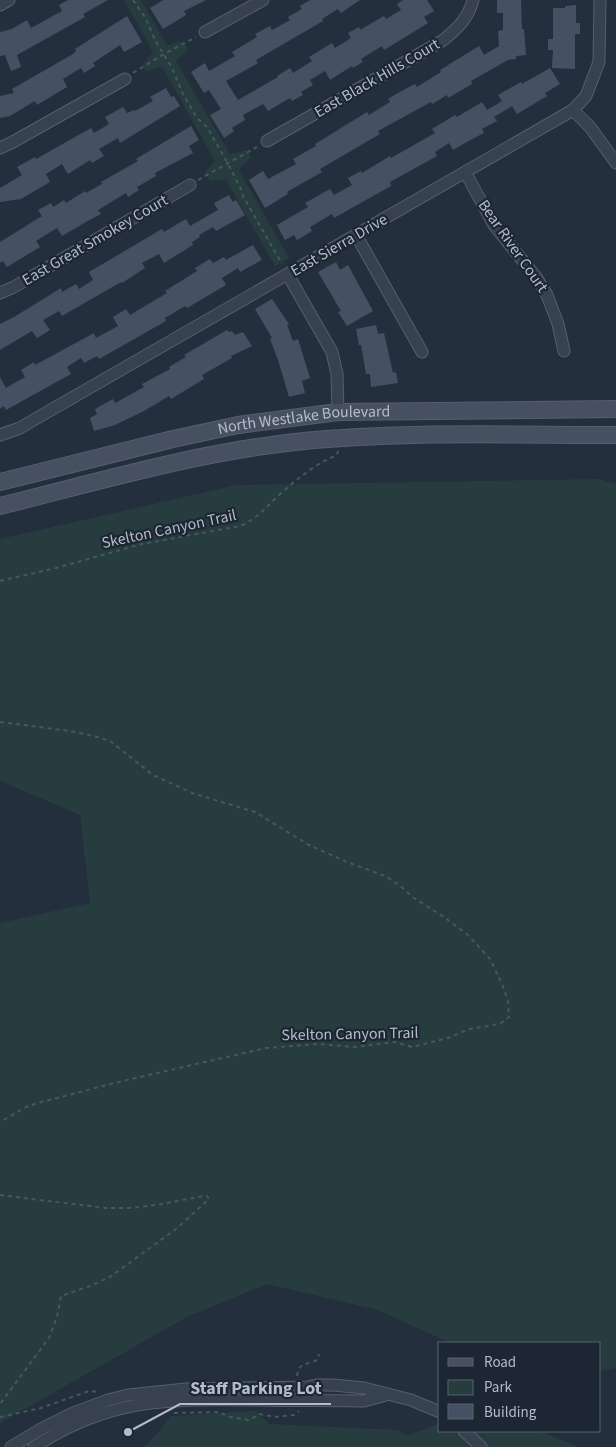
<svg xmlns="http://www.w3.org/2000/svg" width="616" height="1447" viewBox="0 0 616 1447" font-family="'Source Sans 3',sans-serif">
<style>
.green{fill:#263c3f}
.building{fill:#455162}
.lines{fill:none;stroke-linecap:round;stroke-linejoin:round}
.minor-casing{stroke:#565f6c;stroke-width:13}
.secondary-casing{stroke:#565f6c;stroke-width:18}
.path{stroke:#44595c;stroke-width:2;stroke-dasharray:4 4;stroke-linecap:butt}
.minor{stroke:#38414e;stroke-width:11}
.secondary{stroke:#465061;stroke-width:16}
.labels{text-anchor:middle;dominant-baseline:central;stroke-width:4.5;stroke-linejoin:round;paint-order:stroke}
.street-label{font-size:16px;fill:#b4bcc9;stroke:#1d2633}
.leader{fill:none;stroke:#b4bcc9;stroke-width:2}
.callout-dot{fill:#b4bcc9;stroke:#1d2633;stroke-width:2}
.callout-label{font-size:18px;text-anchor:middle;font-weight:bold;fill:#b4bcc9;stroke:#1d2633;stroke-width:4.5;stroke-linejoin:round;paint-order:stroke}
</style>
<rect width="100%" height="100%" fill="#242f3e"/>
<path class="green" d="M 124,0 L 141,0 L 167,45 L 183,41 L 188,49 L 176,61 L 230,154 L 247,150 L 251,157 L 239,170 L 289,258 L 275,266 L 226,180 L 210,181 L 205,173 L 215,161 L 162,67 L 146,71 L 142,65 L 153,52 Z
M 600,479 L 616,484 L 616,1368 L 600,1371 L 600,1343 L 450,1343 L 378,1310 L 267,1284 L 187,1317 L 0,1423 L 0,923 L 90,903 L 80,815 L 0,781 L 0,539 L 237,485 Z
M 255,1411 L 270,1424 L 398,1430 L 406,1436 L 440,1423 L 440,1431 L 539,1431 L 579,1447 L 142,1447 L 148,1444 L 171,1416 Z"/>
<path class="building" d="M 68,0 L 108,0 L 83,14 L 85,17 L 17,55 L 21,67 L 11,71 L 5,55 L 0,56 L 0,32 L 12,29 L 27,20 L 31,28 L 62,11 L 59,5 Z
M 163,0 L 206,0 L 184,11 L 186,15 L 163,29 L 150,8 Z
M 310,0 L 360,0 L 341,13 L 338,9 L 322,19 L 323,21 L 256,60 L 258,63 L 226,81 L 238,100 L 278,77 L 277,76 L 290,68 L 293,73 L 312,61 L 309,57 L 332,43 L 335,48 L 351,38 L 348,33 L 359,27 L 360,30 L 384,16 L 386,19 L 401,10 L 397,4 L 403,0 L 427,0 L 434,11 L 424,17 L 428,23 L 384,50 L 382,46 L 361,59 L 363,62 L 353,68 L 352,66 L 330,80 L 325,71 L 310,80 L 313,85 L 301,92 L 303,95 L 292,101 L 290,98 L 268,111 L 263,104 L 243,115 L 245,120 L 232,128 L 234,131 L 224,138 L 210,115 L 221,109 L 209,90 L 204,93 L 191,72 L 205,63 L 209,71 L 235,56 L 232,52 L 257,37 L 255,34 L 270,26 L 272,30 L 290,20 L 288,17 L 302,9 L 300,6 Z
M 497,0 L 521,0 L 522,29 L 524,29 L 526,55 L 516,56 L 516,59 L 508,60 L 471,81 L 472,84 L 448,98 L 447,95 L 432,104 L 431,102 L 378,131 L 380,134 L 320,169 L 322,172 L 287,192 L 288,194 L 265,208 L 249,180 L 263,171 L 268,179 L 296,164 L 293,159 L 316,146 L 315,144 L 367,112 L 369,115 L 390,102 L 388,99 L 398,93 L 415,84 L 417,87 L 441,72 L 440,70 L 479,46 L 484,55 L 499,46 L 498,31 L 503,30 L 503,13 L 497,13 Z
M 576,5 L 576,23 L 580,23 L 580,34 L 575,34 L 575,69 L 552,68 L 553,50 L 548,50 L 548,39 L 553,39 L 553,8 L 565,8 L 565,6 Z
M 127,16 L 142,42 L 124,52 L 120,45 L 93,63 L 95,66 L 84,73 L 81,68 L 63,79 L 67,87 L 37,105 L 35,101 L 10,116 L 0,118 L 0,96 L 14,93 L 12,89 L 73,54 L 76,51 L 75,49 Z
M 550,68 L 560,84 L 545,93 L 547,96 L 517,114 L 512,106 L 494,117 L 497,121 L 482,129 L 484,133 L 474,138 L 453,150 L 449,143 L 435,152 L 437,156 L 390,182 L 391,186 L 334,218 L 332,214 L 310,227 L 312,231 L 297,240 L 294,235 L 285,240 L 277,225 L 308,207 L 305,203 L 330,189 L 334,195 L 352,185 L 348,178 L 361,171 L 362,173 L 390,156 L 391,158 L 435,133 L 432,129 L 455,115 L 457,117 L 482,102 L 487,110 L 502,101 L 498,95 L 521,82 L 522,84 Z
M 166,88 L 171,97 L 174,96 L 180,106 L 120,143 L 118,138 L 99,149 L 104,156 L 92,163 L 90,160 L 68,174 L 62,164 L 46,174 L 50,182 L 21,199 L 0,202 L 0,188 L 22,175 L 17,167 L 35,157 L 36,159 L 91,128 L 94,133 L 109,124 L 105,117 L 123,107 L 127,113 L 134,110 L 135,111 L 153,101 L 150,97 Z
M 191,126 L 199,140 L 189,146 L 193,153 L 155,173 L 156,176 L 137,187 L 139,190 L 128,197 L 126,193 L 98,210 L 101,214 L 86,222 L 62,236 L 57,228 L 36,241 L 40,247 L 7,267 L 3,261 L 0,263 L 0,242 L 42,216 L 38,210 L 51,203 L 53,207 L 64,200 L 66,203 L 85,191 L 86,193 L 102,184 L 101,182 L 138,161 L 136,159 Z
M 229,195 L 233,202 L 236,200 L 245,215 L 216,231 L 213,227 L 199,235 L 200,237 L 192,242 L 193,245 L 164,263 L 159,254 L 142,263 L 145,268 L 122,283 L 121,282 L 62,316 L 59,311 L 43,320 L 50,330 L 37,338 L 32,331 L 0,350 L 0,324 L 14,317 L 61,288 L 62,292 L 76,284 L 79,289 L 93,280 L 89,272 L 162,229 L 164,232 L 186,219 L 190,226 L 218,210 L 214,203 Z
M 253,245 L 262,260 L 240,272 L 238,268 L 222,278 L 226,285 L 187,308 L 185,306 L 165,318 L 166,321 L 99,359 L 97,356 L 84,363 L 81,358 L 67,367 L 71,374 L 6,410 L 4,406 L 0,409 L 0,377 L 6,388 L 25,377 L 21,370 L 34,362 L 35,365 L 94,333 L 96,338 L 118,326 L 113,317 L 126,309 L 130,315 L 167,293 L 165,291 L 197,271 L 195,268 L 210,259 L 213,263 L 224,257 L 226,260 Z
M 336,262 L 340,270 L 348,265 L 373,311 L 347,326 L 338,312 L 341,311 L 318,272 Z
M 272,299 L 289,324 L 287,325 L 293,341 L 298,339 L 310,378 L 302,381 L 305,393 L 289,397 L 279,363 L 270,339 L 272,338 L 255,309 Z
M 376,325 L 378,334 L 384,333 L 393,373 L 396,372 L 398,383 L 371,387 L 370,374 L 366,374 L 361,345 L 359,345 L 356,329 Z
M 227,330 L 229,332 L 232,331 L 235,335 L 243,332 L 252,346 L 231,356 L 232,358 L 202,375 L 204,379 L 171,399 L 169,396 L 144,411 L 115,425 L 94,431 L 90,418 L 97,414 L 95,409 L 113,399 L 115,403 L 144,387 L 142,384 L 170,369 L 169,367 L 186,357 L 184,355 Z"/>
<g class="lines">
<defs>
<path id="minor" d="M 0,5 L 9,0
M 205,32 L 263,0
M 573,110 L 590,127 L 616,163
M 267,141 L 442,41 C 457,29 468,19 473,0
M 0,148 L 11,143 L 125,79
M 465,172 L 494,225 L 536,277 L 547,295 L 558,324 L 564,351
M 356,235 L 422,352
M 288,275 L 332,352 L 337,374 L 338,412
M 0,293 L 14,287 L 190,185
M 0,435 L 20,428 L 37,418 L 573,110 L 586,96 L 599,62 L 600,0
M 464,1431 L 481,1447
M 11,1447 L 41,1429 L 73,1413 L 108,1400 L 128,1395 L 186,1389 L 307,1387 L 316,1385 L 333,1385 L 364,1388 L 411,1400 L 440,1412
M 34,1447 C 110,1397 170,1399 257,1400 C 293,1401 328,1400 364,1401 L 386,1395"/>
<g id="secondary">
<path id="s1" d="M 0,482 L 173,439 L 238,425 L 338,412 L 616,409"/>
<path d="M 0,506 C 97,482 195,453 295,442 C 401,431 509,435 616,435"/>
</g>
</defs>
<use href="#minor" class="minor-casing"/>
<use href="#secondary" class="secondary-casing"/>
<path class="path" d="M 133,0 L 145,17 L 156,42 L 171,66 L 183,94 L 197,118 L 207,127 L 228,164 L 241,189 L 243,196 L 282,264
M 133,73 L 164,54 L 196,37
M 198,180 L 257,147
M 0,581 L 56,568 L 142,544 L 240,526 C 257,519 266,507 279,495 C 297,479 315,464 337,455 L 338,451
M 0,722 L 70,731 L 94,736 L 110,741 L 153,775 L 192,793 L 255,812 L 309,845 L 347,862 L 385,876 L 399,885 L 414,898 L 444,917 L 468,935 L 481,949 L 490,959 L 502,984 L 508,1001 L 509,1017 L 501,1023 L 494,1025 L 469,1029 L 448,1038 L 412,1047 L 395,1042 L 355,1047 L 318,1044 L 266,1048 L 114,1083 L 38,1103 L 26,1107 L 0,1122
M 0,1195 L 105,1208 L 130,1208 L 156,1205 L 204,1196 L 207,1196 L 209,1199 L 176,1229 L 110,1277 L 90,1286 L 61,1296 L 57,1317 L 49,1338 L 0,1404
M 297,1376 C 299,1360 309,1366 318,1359 L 319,1354
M 174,1413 L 219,1412 L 230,1417 L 249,1420 L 260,1414 L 274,1417 L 294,1415 L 299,1411
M 0,1417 L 41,1408 L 89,1391 L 99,1392"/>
<use href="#minor" class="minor"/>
<use href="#secondary" class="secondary"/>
</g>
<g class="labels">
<g class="street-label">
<text transform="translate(377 78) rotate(-30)">East Black Hills Court</text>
<text transform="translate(95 240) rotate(-30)">East Great Smokey Court</text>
<text transform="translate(339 245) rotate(-30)">East Sierra Drive</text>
<text transform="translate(513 246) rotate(55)">Bear River Court</text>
<text stroke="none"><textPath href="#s1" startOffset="311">North Westlake Boulevard</textPath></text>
<text transform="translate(169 529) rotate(-12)">Skelton Canyon Trail</text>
<text transform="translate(350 1034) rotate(-1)">Skelton Canyon Trail</text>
</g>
</g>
<path class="leader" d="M128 1432L180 1404H331"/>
<circle class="callout-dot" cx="128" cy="1432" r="5"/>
<g class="callout-label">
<text x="256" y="1394">Staff Parking Lot</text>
</g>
<rect x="438" y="1342" width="162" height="90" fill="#1d2633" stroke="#59626f"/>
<rect x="448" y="1358" width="25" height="8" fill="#465061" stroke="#59626f"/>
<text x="484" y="1367" font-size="15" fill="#b4bcc9">Road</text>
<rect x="448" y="1380" width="25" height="15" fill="#263c3f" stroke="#59626f"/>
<text x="484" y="1392" font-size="15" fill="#b4bcc9">Park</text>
<rect x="448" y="1404" width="25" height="15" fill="#455162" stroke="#59626f"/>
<text x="484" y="1417" font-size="15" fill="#b4bcc9">Building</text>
</svg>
